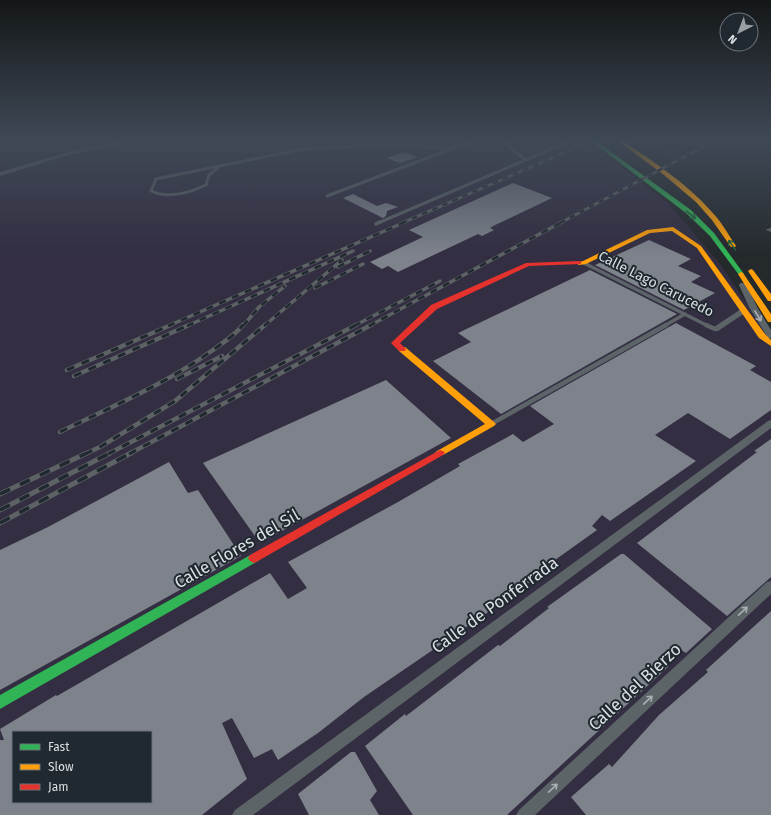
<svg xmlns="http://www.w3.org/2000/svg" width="771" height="815" viewBox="0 0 771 815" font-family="'Fira Sans',sans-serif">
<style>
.green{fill:#332e42;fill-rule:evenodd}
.building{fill:#7d828b;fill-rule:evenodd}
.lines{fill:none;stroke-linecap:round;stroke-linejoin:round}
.path{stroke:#606669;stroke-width:1;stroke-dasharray:2.5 1;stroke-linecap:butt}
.lane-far2{stroke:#5d6468;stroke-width:3}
.lane-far1{stroke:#5d6468;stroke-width:3.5}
.lane{stroke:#5d6468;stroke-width:4.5}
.street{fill:#5d6468;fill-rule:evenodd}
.fast{fill:#30b455;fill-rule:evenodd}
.slow{fill:#ff9f0a;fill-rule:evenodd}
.jam{fill:#e5322d;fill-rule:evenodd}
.rail-far3-casing{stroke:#5d6264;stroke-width:3}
.rail-far2-casing{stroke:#5d6264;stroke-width:3.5}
.rail-far1-casing{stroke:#5d6264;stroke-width:4.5}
.rail-casing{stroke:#5d6264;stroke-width:5}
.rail-far3{stroke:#212930;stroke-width:2;stroke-dasharray:5.5;stroke-linecap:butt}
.rail-far2{stroke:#212930;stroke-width:2.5;stroke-dasharray:7;stroke-linecap:butt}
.rail-far1{stroke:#212930;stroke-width:3;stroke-dasharray:8;stroke-linecap:butt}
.rail{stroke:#212930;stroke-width:3.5;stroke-dasharray:11;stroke-linecap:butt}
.oneway{stroke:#27613f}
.oneway2{stroke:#a8aeb2}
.labels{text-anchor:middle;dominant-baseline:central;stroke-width:4;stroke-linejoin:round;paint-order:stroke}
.street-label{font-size:14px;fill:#dadfe3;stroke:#212930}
.near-street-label{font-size:17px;fill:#dadfe3;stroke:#212930}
</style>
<rect width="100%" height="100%" fill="#24292c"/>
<path class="green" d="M 0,141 L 588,141 L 668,203 L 721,265 L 771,339 L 771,815 L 0,815 ZM 13,732 L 151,732 L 151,802 L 13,802 Z"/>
<path class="building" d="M 405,152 L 418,157 L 400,163 L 387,158 Z
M 513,183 L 552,198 L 493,226 L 490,228 L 494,230 L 482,236 L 478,234 L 398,272 L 388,266 L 382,269 L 370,262 L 423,237 L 409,230 Z
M 353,194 L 377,206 L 386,203 L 398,207 L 387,211 L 386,216 L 383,218 L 343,198 Z
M 649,240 L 691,259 L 678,266 L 701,276 L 691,282 L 715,293 L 684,310 L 595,265 Z
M 590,270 L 677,314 L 501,414 L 433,361 L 471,342 L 458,333 Z
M 676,323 L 756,366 L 750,370 L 771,382 L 771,410 L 730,439 L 688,413 L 655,435 L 696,461 L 610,521 L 602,515 L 592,526 L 597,530 L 555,560 L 557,562 L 497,606 L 364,697 L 318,733 L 278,760 L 272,749 L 254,758 L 232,718 L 222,723 L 247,779 L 202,815 L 0,815 L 0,740 L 4,740 L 0,729 L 56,695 L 57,696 L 270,573 L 288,599 L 307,588 L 288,562 L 398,502 L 460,466 L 458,464 L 513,434 L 523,442 L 554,424 L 530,406 ZM 13,732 L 151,732 L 151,802 L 13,802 Z
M 386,380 L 451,438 L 260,543 L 203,463 Z
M 771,439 L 771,577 L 727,616 L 637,543 L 757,452 L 754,451 Z
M 169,462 L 188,493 L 198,490 L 241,556 L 0,690 L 0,550 L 48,527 Z
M 621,554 L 624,554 L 712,629 L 686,653 L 678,648 L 671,652 L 663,661 L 669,666 L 507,815 L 413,815 L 365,746 L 405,714 L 406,716 L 498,645 L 500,646 L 549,608 L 547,607 Z
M 771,611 L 771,815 L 586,815 L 571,797 L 609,764 L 612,767 L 659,715 L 708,672 L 706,670 Z
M 351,752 L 355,752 L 377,791 L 370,800 L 379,815 L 309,815 L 298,794 Z"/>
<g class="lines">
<path class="path" d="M 667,153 L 694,141"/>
<path class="lane-far2" d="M 503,141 L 525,160
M 219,167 L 209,175 L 206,185 C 189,193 168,199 151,191 L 156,179 L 303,149 L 380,145 L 420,146 L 450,149
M 327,196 L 472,141
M 378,223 L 570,141"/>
<path class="lane-far1" d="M 376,224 L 380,222
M 584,263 L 708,326
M 664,326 L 685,314"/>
<path class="lane" d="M 706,325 L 715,329
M 491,424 L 666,325"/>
<path class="street" d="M 122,141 L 131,141 L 68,155 L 0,176 L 0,172 L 65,153 Z
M 771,228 L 771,232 L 766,230 L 767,229 Z
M 740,283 L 743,283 L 747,285 L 757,307 L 771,330 L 771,338 L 768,338 L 749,307 L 739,285 Z
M 741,309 L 744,309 L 748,311 L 718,331 L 715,331 L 711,329 Z
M 771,420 L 771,428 L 253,815 L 232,815 L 235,810 L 768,421 Z
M 771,581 L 771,594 L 535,815 L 516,815 L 519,810 L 767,582 Z"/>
<path class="fast" d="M 591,141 L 596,141 L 691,210 L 714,233 L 744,274 L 743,275 L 739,275 L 710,236 L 686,213 Z
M 254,553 L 258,555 L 260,558 L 258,561 L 0,709 L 0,695 Z"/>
<path class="slow" d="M 618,141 L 623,141 C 654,162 686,183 711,211 C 721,221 728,234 736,246 L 735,247 L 731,247 L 712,220 L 696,202 L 664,175 Z
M 673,227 L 701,246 L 765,334 L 771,340 L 771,346 L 759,338 L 697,248 L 672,231 L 650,233 L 586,264 L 579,265 L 576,263 L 583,261 L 647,230 Z
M 751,269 L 753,270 L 771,294 L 771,301 L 768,301 L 748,271 Z
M 741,272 L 743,273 L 771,314 L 771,322 L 768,322 L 738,274 Z
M 399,347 L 405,347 L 494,422 L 496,424 L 494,426 L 443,455 L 437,455 L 435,453 L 437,451 L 485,424 L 399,351 L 398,349 Z"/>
<path class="jam" d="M 579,261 L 581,262 L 581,264 L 529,266 L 437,309 L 400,343 L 406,349 L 405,351 L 399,351 L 391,343 L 431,305 L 526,263 Z
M 440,450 L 443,451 L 445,453 L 443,455 L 258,561 L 254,563 L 250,561 L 248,558 L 250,555 Z"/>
<defs>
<path id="rail-far3" d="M 402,223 L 579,146
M 560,223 L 714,141"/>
<path id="rail-far2" d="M 338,267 L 370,251
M 315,288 L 363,264
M 168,326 L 405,222
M 187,326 L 353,251
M 243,326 L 259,307 L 285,286
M 264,326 L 342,260
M 354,326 L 440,281
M 369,326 L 562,222"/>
<path id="rail-far1" d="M 67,370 L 171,325
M 74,376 L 189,325
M 177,379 L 222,356
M 60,432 C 111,407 166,384 213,350 C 224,342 235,335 243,325
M 85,454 L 100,447 L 175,401 L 265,325
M 108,454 L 356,325
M 129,454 L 371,325"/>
<path id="rail" d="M 0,494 L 87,453
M 0,510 L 110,453
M 0,523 L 131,453"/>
</defs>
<use href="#rail-far3" class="rail-far3-casing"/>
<use href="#rail-far2" class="rail-far2-casing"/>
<use href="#rail-far1" class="rail-far1-casing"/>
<use href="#rail" class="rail-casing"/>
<use href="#rail-far3" class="rail-far3"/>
<use href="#rail-far2" class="rail-far2"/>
<use href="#rail-far1" class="rail-far1"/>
<use href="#rail" class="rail"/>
</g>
<defs><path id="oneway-shaft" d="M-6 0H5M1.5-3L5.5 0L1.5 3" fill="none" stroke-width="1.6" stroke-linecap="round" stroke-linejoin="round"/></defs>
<g class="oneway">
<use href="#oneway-shaft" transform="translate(691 215) rotate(40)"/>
<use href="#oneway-shaft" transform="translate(732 245) rotate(-125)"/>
</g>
<g class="oneway2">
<use href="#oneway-shaft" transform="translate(758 316) rotate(58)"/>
<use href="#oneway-shaft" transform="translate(743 611) rotate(-43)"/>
<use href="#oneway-shaft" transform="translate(648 700) rotate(-43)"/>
<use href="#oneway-shaft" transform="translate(553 788) rotate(-43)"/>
</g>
<linearGradient id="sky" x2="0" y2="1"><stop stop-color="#141718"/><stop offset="0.55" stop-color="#3f4956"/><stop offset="1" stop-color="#3f4956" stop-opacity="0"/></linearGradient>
<rect width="771" height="255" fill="url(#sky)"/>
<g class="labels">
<g class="street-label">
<text transform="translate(656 284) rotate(27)">Calle Lago Carucedo</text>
</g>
<g class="near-street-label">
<text transform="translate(237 549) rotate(-30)">Calle Flores del Sil</text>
<text transform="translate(495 605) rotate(-36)">Calle de Ponferrada</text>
<text transform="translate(635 687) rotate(-43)">Calle del Bierzo</text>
</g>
</g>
<rect x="12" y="731" width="140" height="72" fill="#212930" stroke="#6b7278"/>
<rect x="20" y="744" width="20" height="6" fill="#30b455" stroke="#6b7278"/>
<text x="48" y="751" font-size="12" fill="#dadfe3">Fast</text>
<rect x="20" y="764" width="20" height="6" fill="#ff9f0a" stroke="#6b7278"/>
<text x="48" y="771" font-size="12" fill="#dadfe3">Slow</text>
<rect x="20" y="784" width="20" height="6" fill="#e5322d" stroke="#6b7278"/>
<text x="48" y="791" font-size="12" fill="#dadfe3">Jam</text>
<g transform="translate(739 32) rotate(222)"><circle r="19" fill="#212930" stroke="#6b7278"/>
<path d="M0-3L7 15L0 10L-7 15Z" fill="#9a9fa3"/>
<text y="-6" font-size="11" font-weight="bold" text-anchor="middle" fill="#dadfe3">N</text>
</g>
</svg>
